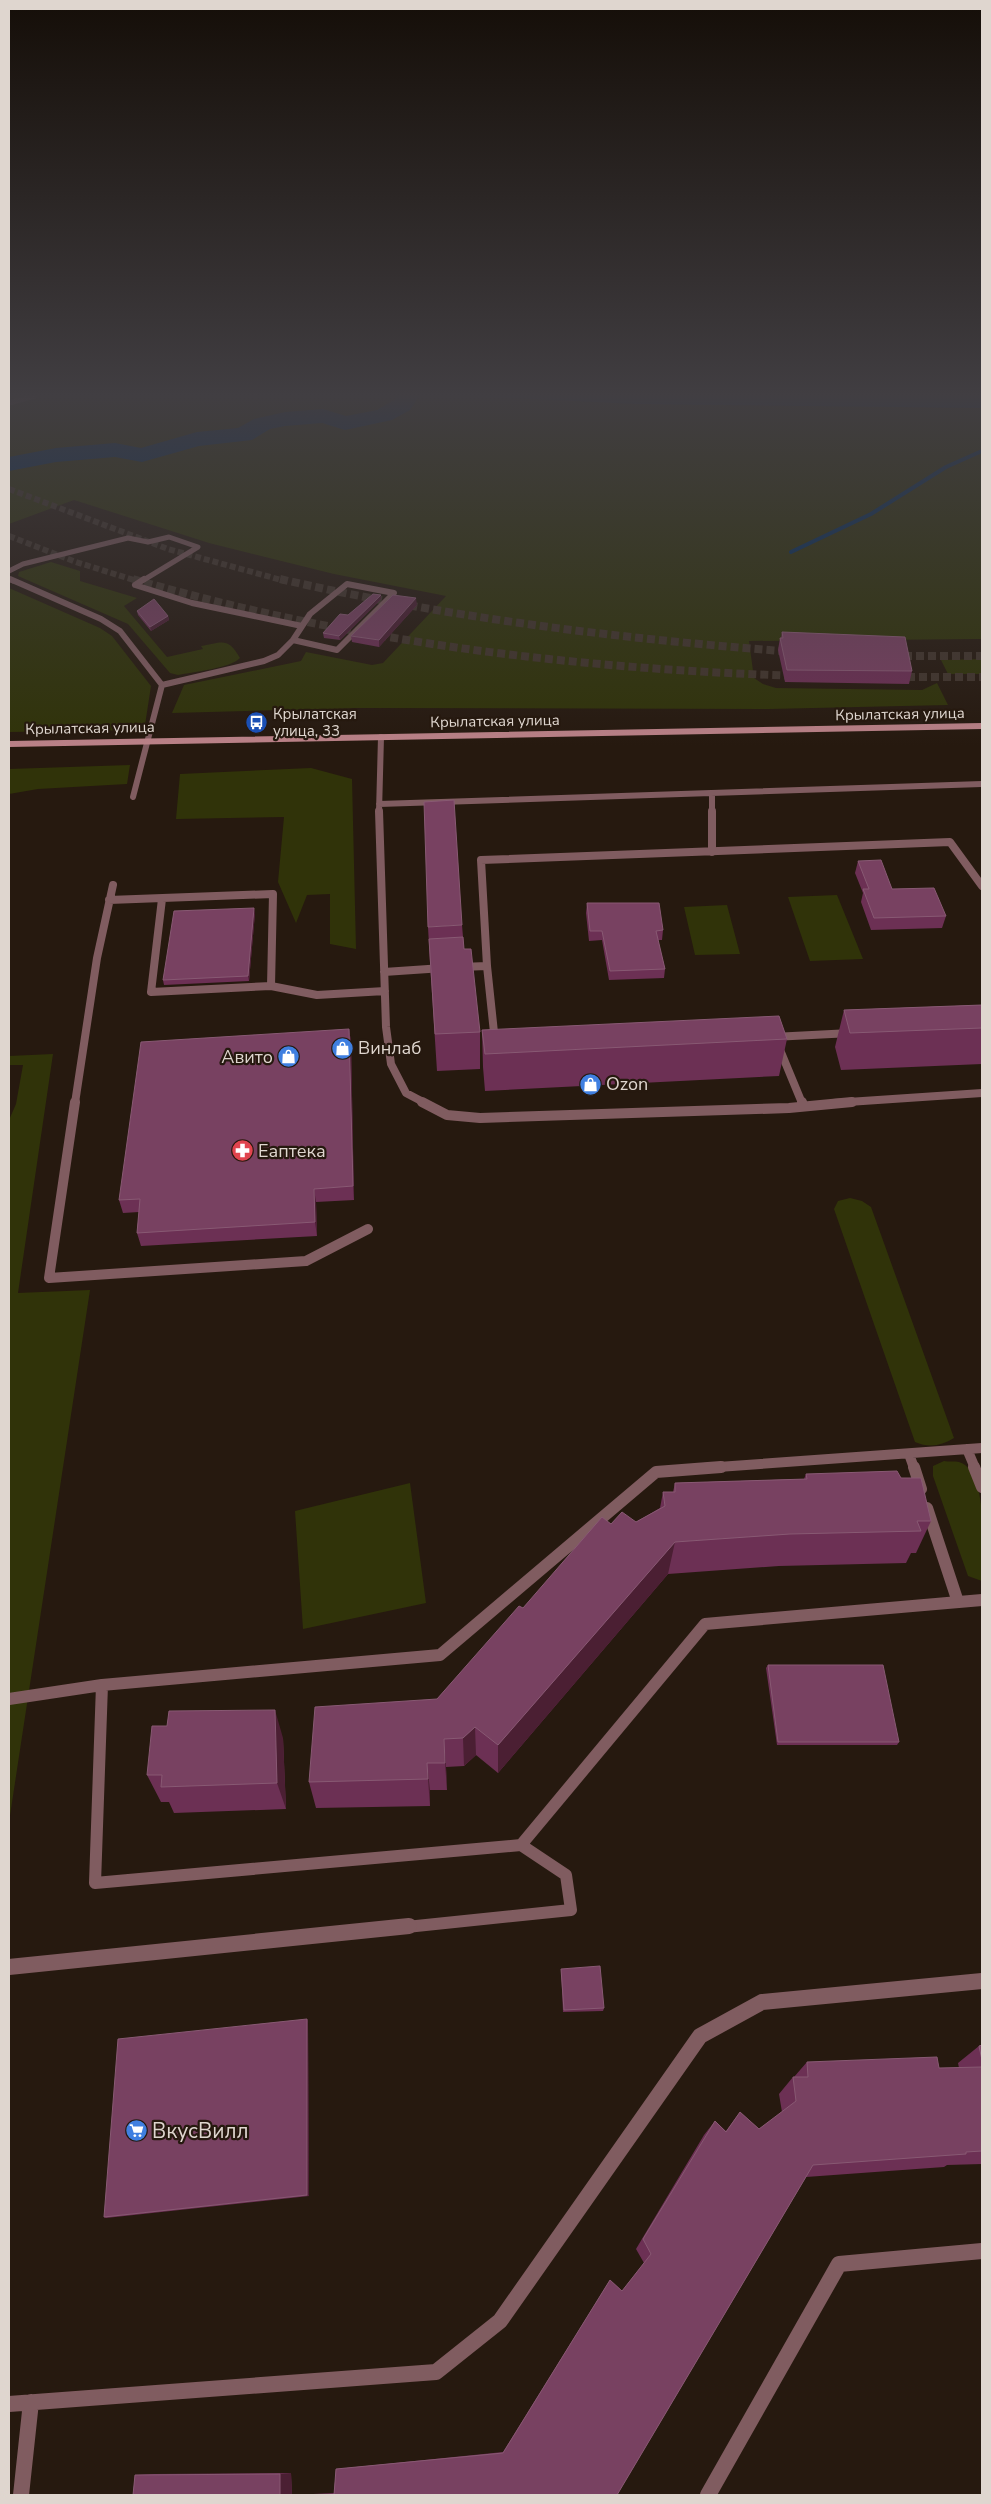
<svg xmlns="http://www.w3.org/2000/svg" width="991" height="2504" viewBox="0 0 991 2504" font-family="'Nunito Sans',sans-serif">
<style>
.green{fill:#303309}
.water{fill:#002f63}
.lines{fill:none;stroke-linecap:round;stroke-linejoin:round}
.stream{stroke:#002f63;stroke-width:4}
.river{fill:#002f63;fill-rule:evenodd}
.primary-tunnel-far1{stroke:#42352c;stroke-width:6;stroke-dasharray:6 3;stroke-linecap:butt}
.primary-tunnel{stroke:#42352c;stroke-width:8;stroke-dasharray:8 4;stroke-linecap:butt}
.service-far5{stroke:#805c60;stroke-width:5}
.service-far4{stroke:#805c60;stroke-width:6}
.service-far3{stroke:#805c60;stroke-width:8}
.service-far2{stroke:#805c60;stroke-width:10}
.service-far1{stroke:#805c60;stroke-width:12}
.service{stroke:#805c60;stroke-width:16}
.secondary{stroke:#ba8187;stroke-width:6}
.wall{fill:#6c3054}
.shaded-wall{fill:#4b1f33}
.building{fill:#784161;stroke:#885973}
.labels{text-anchor:middle;dominant-baseline:central;stroke-width:4.5;stroke-linejoin:round;paint-order:stroke}
.far-poi-label{font-size:15px;fill:#dfd6cf;stroke:#26190f;text-anchor:start}
.far-street-label{font-size:15px;fill:#dfd6cf;stroke:#26190f}
.poi-label{font-size:18px;fill:#dfd6cf;stroke:#26190f;text-anchor:start}
.near-poi-label{font-size:21px;fill:#dfd6cf;stroke:#26190f;text-anchor:start}
</style>
<rect width="100%" height="100%" fill="#26190f"/>
<path class="green" d="M 9,396 L 474,396 L 637,404 L 982,408 L 982,639 L 749,641 L 754,678 L 763,684 L 776,688 L 922,690 L 937,683 L 948,705 L 769,709 L 357,708 L 172,713 L 184,685 L 301,661 L 306,652 L 372,665 L 383,663 L 446,596 L 334,574 L 209,543 L 74,500 L 9,524 Z
M 51,562 L 80,571 L 80,581 L 137,598 L 124,606 L 167,657 L 203,649 L 201,646 C 223,642 228,637 240,658 C 231,668 193,672 178,675 L 170,673 L 128,624 L 18,576 L 19,572 Z
M 9,588 L 100,628 L 112,636 L 151,686 L 145,725 L 137,730 L 9,732 Z
M 982,659 L 982,674 L 948,674 L 941,660 Z
M 130,765 L 127,784 L 38,789 L 9,794 L 9,769 Z
M 311,768 L 352,779 L 356,949 L 330,944 L 330,894 L 307,895 L 296,923 L 278,882 L 284,817 L 176,819 L 180,774 Z
M 837,895 L 863,959 L 810,961 L 788,897 Z
M 727,905 L 740,954 L 695,955 L 684,907 Z
M 53,1054 L 18,1293 L 90,1290 L 9,1822 L 9,1120 L 16,1104 L 23,1065 L 9,1065 L 9,1056 Z
M 850,1198 L 862,1201 L 871,1207 L 954,1438 C 941,1446 929,1448 915,1442 L 834,1209 L 838,1201 Z
M 944,1461 C 948,1462 955,1461 959,1462 C 990,1471 982,1556 982,1581 L 968,1576 L 933,1476 L 933,1466 Z
M 410,1483 L 426,1603 L 303,1629 L 295,1511 Z"/>
<path class="water" d="M 474,396 L 982,396 L 982,408 L 637,404 Z"/>
<g class="lines">
<path class="stream" d="M 791,552 L 871,514 L 946,467 L 982,451"/>
<path class="river" d="M 397,396 L 419,396 L 410,410 L 392,420 L 345,430 L 322,423 L 285,426 L 270,429 L 252,440 L 199,446 L 142,462 L 115,457 L 56,462 L 9,471 L 9,457 L 56,448 L 115,443 L 141,448 L 197,432 L 238,428 L 254,419 L 285,412 L 323,409 L 346,416 L 377,410 L 394,400 Z"/>
<path class="primary-tunnel-far1" d="M 9,489 L 168,549 L 285,581
M 9,536 L 76,562 L 137,581"/>
<path class="primary-tunnel" d="M 133,579 C 349,642 576,669 800,676
M 280,579 C 450,618 621,639 795,652
M 892,656 L 982,656
M 895,677 L 982,677"/>
<path class="service-far5" d="M 9,403 L 35,396
M 9,571 L 23,564 L 128,538 L 148,542 L 169,537 L 198,547 L 142,581
M 9,579 L 13,581"/>
<path class="service-far4" d="M 10,579 L 101,619 L 120,631 L 162,685
M 144,579 L 135,585 L 192,603 L 302,626
M 347,584 L 394,593 L 337,650 L 293,640 L 310,614 Z
M 162,685 L 264,661 L 278,655 L 293,640
M 712,793 L 712,812
M 133,797 L 162,685
M 379,804 L 982,784
M 379,812 L 381,737"/>
<path class="service-far3" d="M 379,811 L 386,1027 L 391,1064 L 406,1093 L 425,1103
M 712,811 L 712,852
M 162,899 L 151,992 L 271,986 L 317,995 L 385,991
M 109,900 L 273,894 L 271,986
M 460,967 L 487,966
M 384,972 L 443,968
M 773,1037 L 851,1033
M 495,1042 L 487,966 L 481,860 L 950,842 L 982,886
M 778,1045 L 802,1103
M 75,1103 L 97,958 L 113,885
M 833,1103 L 982,1093"/>
<path class="service-far2" d="M 75,1102 L 49,1278 L 306,1261 L 368,1229
M 422,1102 L 447,1115 L 480,1118 L 789,1108 L 852,1102
M 802,1102 L 803,1105
M 967,1449 L 975,1468
M 909,1454 L 914,1468
M 704,1468 L 982,1448"/>
<path class="service-far1" d="M 914,1467 L 921,1489
M 974,1467 L 982,1487
M 927,1508 L 958,1602
M 102,1685 L 95,1883 L 521,1845 L 705,1624 L 982,1600
M 9,1699 L 102,1685 L 440,1655 L 656,1472 L 721,1467
M 397,1928 L 571,1910 L 566,1875 L 521,1845"/>
<path class="service" d="M 9,1967 L 409,1926
M 9,2404 L 436,2372 L 500,2321 L 700,2036 L 762,2002 L 982,1981
M 21,2495 L 31,2402
M 708,2495 L 839,2264 L 982,2251"/>
<path class="secondary" d="M 9,744 L 982,726"/>
</g>
<path class="wall" d="M 381,599 L 340,640 L 324,638 L 323,633 L 348,615 Z
M 417,605 L 379,647 L 352,642 L 351,636 Z
M 137,611 L 168,616 L 169,620 L 151,631 L 138,615 Z
M 782,632 L 912,671 L 909,684 L 785,682 L 778,650 L 780,638 L 781,638 Z
M 858,861 L 892,889 L 946,916 L 942,928 L 871,930 L 861,902 L 863,893 L 855,873 Z
M 587,903 L 663,930 L 662,940 L 658,940 L 665,969 L 664,978 L 609,980 L 602,940 L 589,941 L 586,913 Z
M 255,913 L 249,981 L 164,985 L 163,980 Z
M 462,925 L 464,949 L 480,1032 L 480,1069 L 437,1071 L 430,963 L 428,927 Z
M 982,1005 L 982,1064 L 841,1070 L 835,1047 L 844,1010 Z
M 349,1029 L 351,1042 L 354,1200 L 316,1202 L 317,1236 L 141,1246 L 137,1233 L 139,1212 L 123,1213 L 119,1200 Z
M 482,1030 L 787,1039 L 779,1076 L 485,1091 L 483,1067 Z
M 806,1474 L 901,1478 L 931,1521 L 916,1553 L 911,1553 L 906,1563 L 779,1566 L 668,1574 L 498,1773 L 476,1755 L 464,1766 L 446,1767 L 447,1790 L 430,1790 L 430,1806 L 316,1808 L 309,1782 L 437,1699 L 523,1608 L 611,1524 L 636,1522 L 660,1508 L 663,1492 L 673,1492 L 675,1483 L 804,1479 Z
M 768,1665 L 899,1742 L 897,1745 L 777,1745 L 766,1668 Z
M 283,1738 L 286,1809 L 174,1813 L 169,1802 L 161,1802 L 147,1775 Z
M 561,1969 L 604,2008 L 603,2011 L 563,2012 Z
M 307,2019 L 308,2022 L 309,2196 L 106,2218 L 104,2217 Z
M 982,2045 L 982,2164 L 947,2165 L 944,2167 L 806,2177 L 617,2495 L 133,2495 L 135,2475 L 154,2474 L 291,2473 L 292,2495 L 334,2493 L 336,2469 L 503,2452 L 610,2280 L 622,2291 L 644,2263 L 636,2249 L 704,2135 L 715,2121 L 726,2131 L 740,2112 L 759,2129 L 782,2112 L 779,2094 L 793,2077 L 794,2077 L 807,2062 L 939,2068 L 959,2068 L 958,2063 L 979,2046 Z"/>
<path class="shaded-wall" d="M 381,595 L 381,599 L 340,640 L 339,636 Z
M 416,598 L 417,605 L 379,647 L 379,640 Z
M 168,616 L 169,620 L 151,631 L 150,627 Z
M 254,908 L 255,913 L 249,981 L 248,976 Z
M 349,1029 L 351,1042 L 354,1200 L 353,1186 Z
M 314,1189 L 316,1202 L 317,1236 L 315,1222 Z
M 675,1542 L 668,1574 L 498,1773 L 498,1745 Z
M 275,1710 L 283,1738 L 286,1809 L 277,1783 Z
M 475,1727 L 476,1755 L 464,1766 L 463,1738 Z
M 444,1739 L 446,1767 L 447,1790 L 445,1763 Z
M 427,1763 L 430,1790 L 430,1806 L 428,1779 Z
M 307,2019 L 308,2022 L 309,2196 L 307,2195 Z
M 291,2473 L 292,2495 L 280,2495 L 280,2474 Z"/>
<path class="building" d="M 373,594 L 381,595 L 339,636 L 323,633 L 340,614 L 348,615 Z
M 393,595 L 416,598 L 379,640 L 351,636 Z
M 154,599 L 168,616 L 150,627 L 137,611 Z
M 782,632 L 905,637 L 912,671 L 787,670 L 780,638 L 783,638 Z
M 454,800 L 462,925 L 428,927 L 424,802 Z
M 881,860 L 892,889 L 934,888 L 946,916 L 874,918 L 863,889 L 869,889 L 858,861 Z
M 587,903 L 659,903 L 663,930 L 656,931 L 665,969 L 610,971 L 602,931 L 590,931 Z
M 254,908 L 248,976 L 163,980 L 174,911 Z
M 463,937 L 464,949 L 471,949 L 480,1032 L 435,1034 L 429,939 Z
M 982,1005 L 982,1028 L 850,1033 L 844,1010 Z
M 779,1016 L 787,1039 L 485,1054 L 482,1030 Z
M 349,1029 L 353,1186 L 314,1189 L 315,1222 L 137,1233 L 140,1199 L 119,1200 L 141,1042 Z
M 897,1471 L 901,1478 L 921,1478 L 931,1521 L 917,1521 L 921,1531 L 790,1534 L 675,1542 L 498,1745 L 475,1727 L 463,1738 L 444,1739 L 445,1763 L 427,1763 L 428,1779 L 309,1782 L 315,1707 L 437,1699 L 519,1606 L 523,1608 L 602,1517 L 611,1524 L 622,1512 L 636,1522 L 665,1506 L 663,1492 L 675,1492 L 675,1483 L 807,1479 L 806,1474 Z
M 768,1665 L 883,1665 L 899,1742 L 778,1742 Z
M 275,1710 L 277,1783 L 161,1787 L 162,1775 L 147,1775 L 152,1726 L 167,1726 L 169,1711 Z
M 600,1966 L 604,2008 L 564,2010 L 561,1969 Z
M 307,2019 L 307,2195 L 104,2217 L 118,2039 Z
M 982,2045 L 982,2060 L 979,2046 Z
M 937,2057 L 939,2068 L 982,2067 L 982,2151 L 966,2152 L 966,2154 L 813,2165 L 617,2495 L 334,2495 L 336,2469 L 503,2453 L 610,2280 L 622,2291 L 651,2254 L 643,2239 L 715,2121 L 726,2132 L 740,2112 L 759,2129 L 796,2101 L 793,2077 L 808,2077 L 807,2062 Z
M 280,2474 L 280,2495 L 133,2495 L 135,2475 Z"/>
<linearGradient id="sky" x2="0" y2="1"><stop stop-color="#150e08"/><stop offset="0.53" stop-color="#413e42"/><stop offset="1" stop-color="#413e42" stop-opacity="0"/></linearGradient>
<rect width="991" height="746" fill="url(#sky)"/>
<defs>
<symbol id="bus-disc" viewBox="-11 -11 22 22"><circle r="9.5" fill="#1a4fb4" stroke="#26190f"/><path d="M-5-6H5V4H4V6H2V4H-2V6H-4V4H-5ZM-3.5-4V0h7V-4ZM-3.5 1.2v1.5H-2V1.2ZM2 1.2v1.5H3.5V1.2Z" fill="#fff"/></symbol>
<symbol id="shop-disc" viewBox="-11 -11 22 22"><circle r="9.5" fill="#3f7fe0" stroke="#26190f"/><path d="M-5-2.5h2.3a2.7 3.5 0 0 1 5.4 0H5L5.5 6h-11ZM-1.5-2.5h3a1.5 2.3 0 0 0-3 0Z" fill="#fff"/></symbol>
<symbol id="pharmacy-disc" viewBox="-11 -11 22 22"><circle r="9.5" fill="#e0444e" stroke="#26190f"/><path d="M-2-6h4v4h4v4h-4v4h-4v-4h-4v-4h4Z" fill="#fff"/></symbol>
<symbol id="supermarket-disc" viewBox="-11 -11 22 22"><circle r="9.5" fill="#3f7fe0" stroke="#26190f"/><path d="M-6-5.5h2.5l.6 2H6L4.5 2H-2.5L-4.4-4H-6ZM-1.5 3.2a1.3 1.3 0 1 0 .1 0ZM3 3.2a1.3 1.3 0 1 0 .1 0Z" fill="#fff"/></symbol>
</defs>
<g fill-rule="evenodd">
<use href="#bus-disc" x="244" y="710" width="25" height="25"/>
<use href="#shop-disc" x="330" y="1036" width="25" height="25"/>
<use href="#shop-disc" x="276" y="1044" width="25" height="25"/>
<use href="#shop-disc" x="578" y="1072" width="25" height="25"/>
<use href="#pharmacy-disc" x="230" y="1138" width="25" height="25"/>
<use href="#supermarket-disc" x="124" y="2118" width="25" height="25"/>
</g>
<g class="labels">
<g class="far-poi-label">
<text x="273" y="714">Крылатская<tspan x="273" dy="17">улица, 33</tspan></text>
</g>
<g class="far-street-label">
<text transform="translate(900 714) rotate(-1)">Крылатская улица</text>
<text transform="translate(495 721) rotate(-1)">Крылатская улица</text>
<text transform="translate(90 728) rotate(-1)">Крылатская улица</text>
</g>
<g class="poi-label">
<text x="358" y="1048">Винлаб</text>
<text x="273" y="1057" text-anchor="end">Авито</text>
<text x="606" y="1084">Ozon</text>
<text x="258" y="1151">Еаптека</text>
</g>
<g class="near-poi-label">
<text x="152" y="2131">ВкусВилл</text>
</g>
</g>
<rect width="991" height="2504" fill="none" stroke="#dfd6cf" stroke-width="20"/>
</svg>
